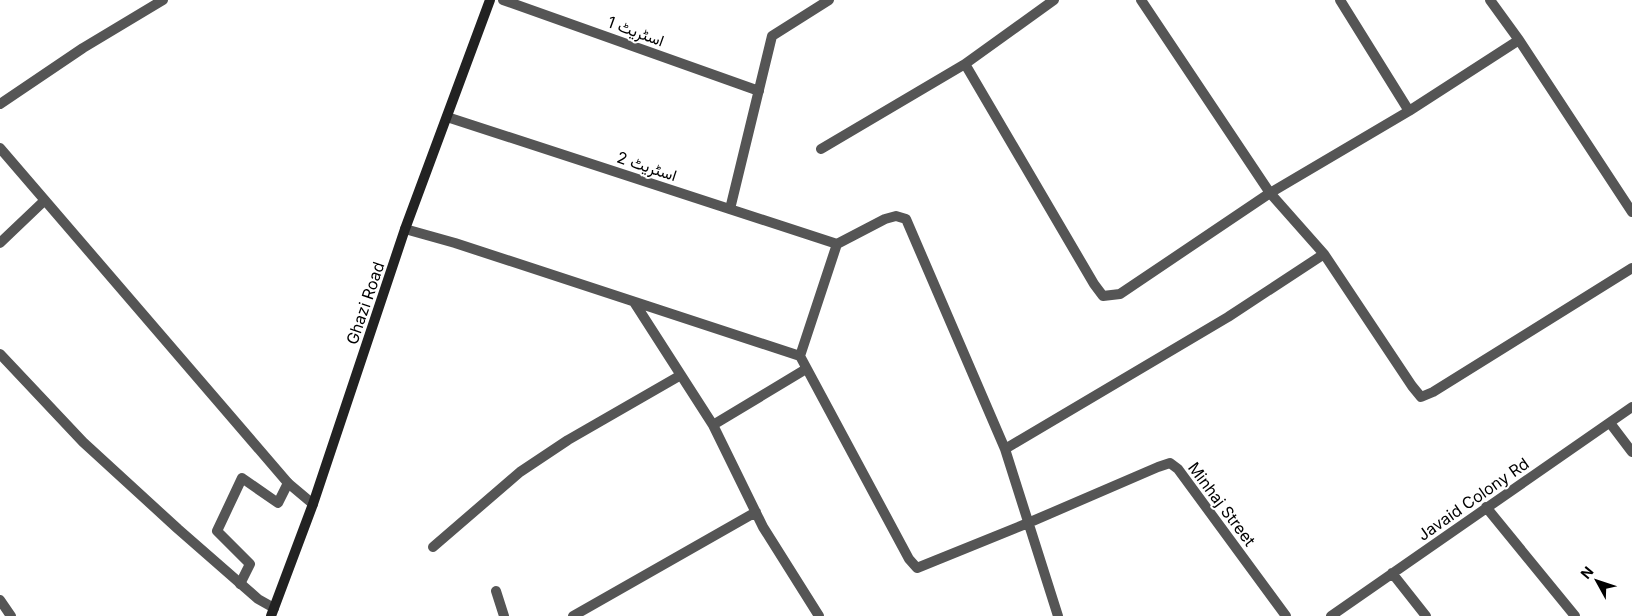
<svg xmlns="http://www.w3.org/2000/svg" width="1632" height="616" viewBox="0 0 1632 616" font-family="Inter,Vazirmatn,sans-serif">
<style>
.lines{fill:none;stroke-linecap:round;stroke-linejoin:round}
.lane{stroke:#555;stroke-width:10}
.street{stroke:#555;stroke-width:10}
.secondary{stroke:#222;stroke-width:10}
.labels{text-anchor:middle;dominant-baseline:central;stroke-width:4;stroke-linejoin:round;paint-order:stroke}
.street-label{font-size:16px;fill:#000;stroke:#fff}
</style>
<rect width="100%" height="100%" fill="#fff"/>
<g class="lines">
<path class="lane" d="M 240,584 L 250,564 L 217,531 L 242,478 L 278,503 L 288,483"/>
<path class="street" d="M 503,0 L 759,91
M 1141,0 L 1270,193 L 1324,254
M 1340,0 L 1409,111
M 1490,0 L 1519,40 L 1632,212
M 965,64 L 1094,284 L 1103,296 L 1120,294 L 1270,193 L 1409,111 L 1519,40
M 0,104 L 83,48 L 163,0
M 447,117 L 837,244
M 0,148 L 288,483 L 313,504
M 821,149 L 965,64 L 1054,0
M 730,209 L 772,36 L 829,0
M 405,229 L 455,243 L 800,356 L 909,559 L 917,568 L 1028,523 L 1158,467 L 1170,463 L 1178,469 L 1286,616
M 0,243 L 44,201
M 634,302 L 713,425 L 806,369
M 0,354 L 83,442 L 178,529 L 258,599 L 274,608
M 800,356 L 837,244 L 885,219 L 896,216 L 906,219 L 1005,449
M 1610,423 L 1632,452
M 713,425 L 763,527 L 819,616
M 1486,507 L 1575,616
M 433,547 L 520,472 L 568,440 L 681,375
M 1392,573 L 1426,616
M 496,591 L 504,616
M 0,600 L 11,616
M 573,616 L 756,512
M 1058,616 L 1005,449 L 1228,317 L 1324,254 L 1412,386 L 1421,397 L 1433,392 L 1632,268
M 1331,616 L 1632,407"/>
<path class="secondary" d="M 271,616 L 313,504 L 405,229 L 490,0"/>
</g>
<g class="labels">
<g class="street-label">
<text transform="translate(636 31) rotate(20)">اسٹریٹ 1</text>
<text transform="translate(647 166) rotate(18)">اسٹریٹ 2</text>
<text transform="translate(365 303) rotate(-71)">Ghazi Road</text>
<text transform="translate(1473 499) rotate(-35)">Javaid Colony Rd</text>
<text transform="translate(1222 504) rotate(53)">Minhaj Street</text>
</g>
</g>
<g transform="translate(1597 581) rotate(310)" stroke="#ffffff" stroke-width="4" paint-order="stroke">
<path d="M0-4L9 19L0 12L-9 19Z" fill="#000000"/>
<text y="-8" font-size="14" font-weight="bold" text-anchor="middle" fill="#000000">N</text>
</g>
</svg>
